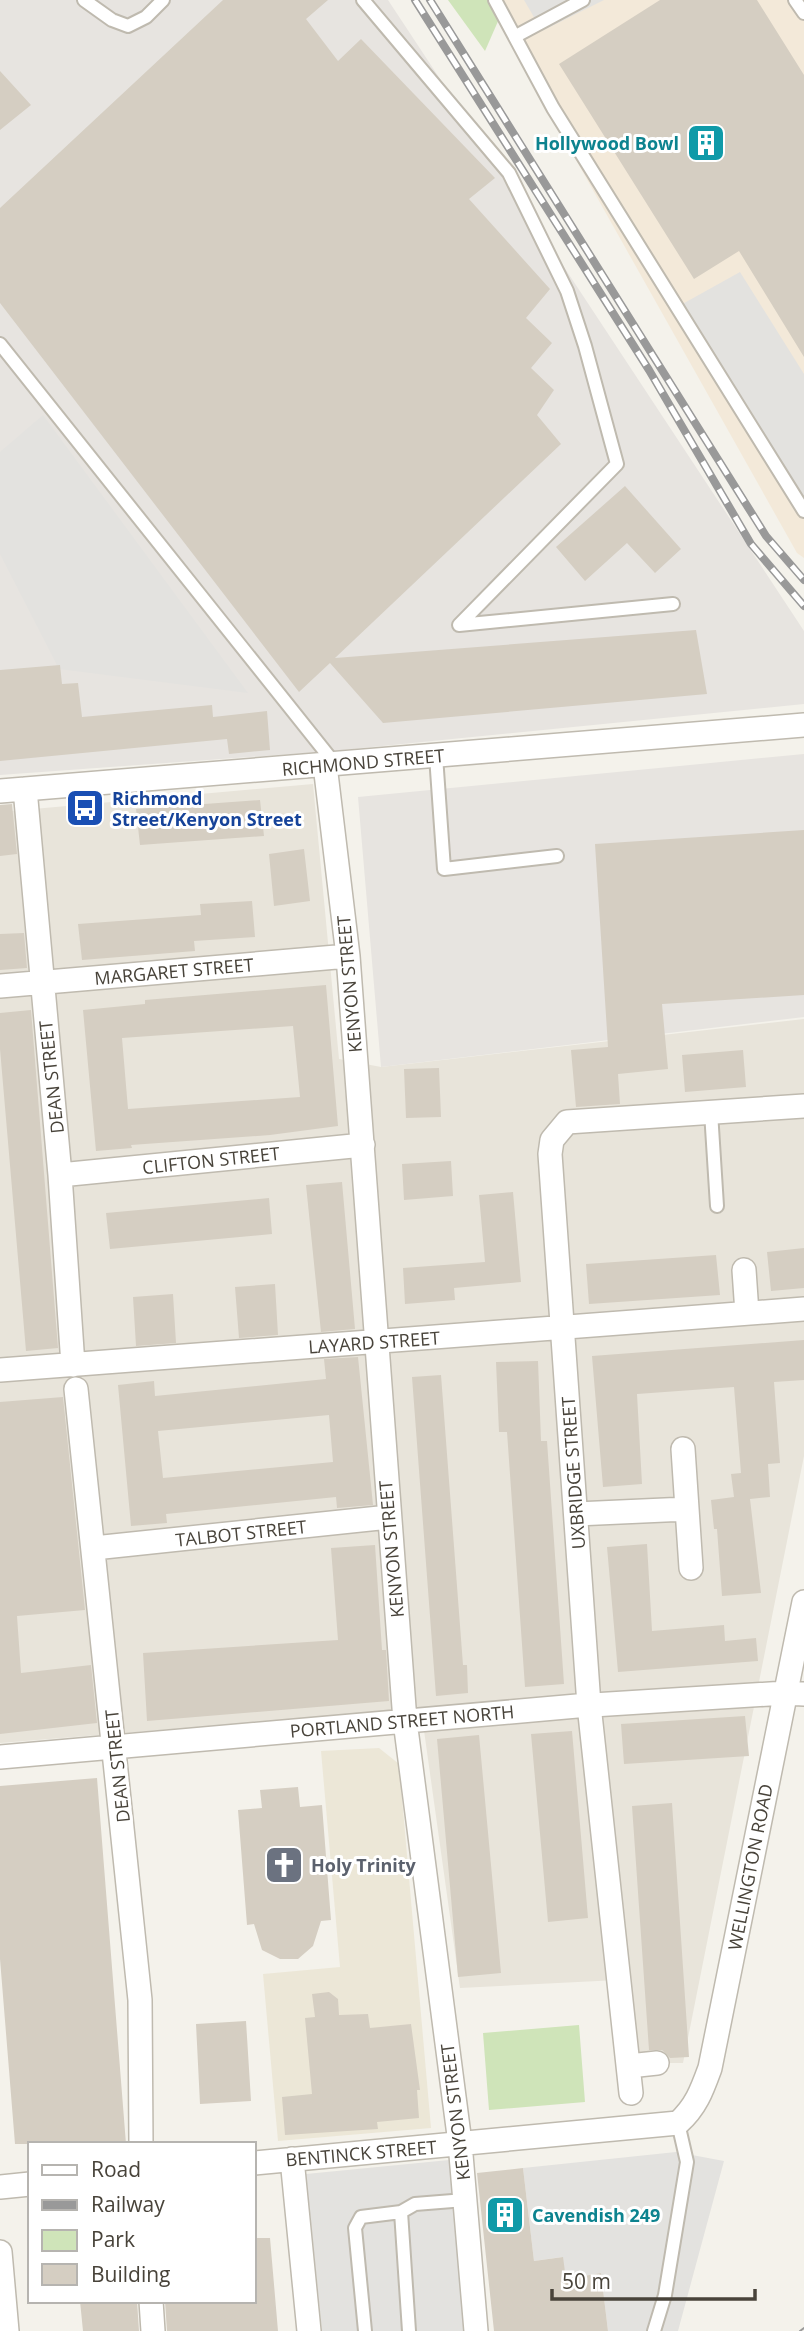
<svg xmlns="http://www.w3.org/2000/svg" width="804" height="2331" viewBox="0 0 804 2331" font-family="'Open Sans',sans-serif">
<style>
.residential{fill:#e8e4da}
.commercial{fill:#f3e9d9}
.industrial{fill:#e7e4e0}
.education{fill:#ece7d7}
.green{fill:#cfe4b9}
.parking{fill:#e3e2df}
.building{fill:#d5cec2;fill-rule:evenodd}
.lines{fill:none;stroke-linecap:round;stroke-linejoin:round}
.lane-casing{stroke:#bfbaaf;stroke-width:16}
.street-casing{stroke:#bfbaaf;stroke-width:26}
.lane{stroke:#fff;stroke-width:12}
.street{stroke:#fff;stroke-width:23}
.tram{stroke:#999;stroke-width:2}
.rail-casing{stroke:#999;stroke-width:8}
.rail{stroke:#fff;stroke-width:5;stroke-dasharray:16;stroke-linecap:butt}
.labels{text-anchor:middle;dominant-baseline:central;stroke-width:6;stroke-linejoin:round;paint-order:stroke}
.culture-label{font-size:18px;font-weight:bold;fill:#0d838f;stroke:#fff;text-anchor:end}
.street-label{font-size:18px;fill:#48433a;stroke:#fff}
.transit-label{font-size:18px;font-weight:bold;fill:#164399;stroke:#fff;text-anchor:start}
.worship-label{font-size:18px;font-weight:bold;fill:#5b616d;stroke:#fff;text-anchor:start}
</style>
<rect width="100%" height="100%" fill="#f4f2eb"/>
<path class="residential" d="M 313,784 L 339,1059 L 381,1067 L 804,1019 L 804,1456 L 683,2063 L 627,2063 L 618,1980 L 460,1988 L 421,1709 L 0,1743 L 0,812 Z"/>
<path class="commercial" d="M 486,0 L 804,0 L 804,558 L 797,553 Z"/>
<path class="industrial" d="M 0,0 L 388,0 L 804,631 L 804,704 L 332,751 L 0,775 Z
M 804,754 L 804,1017 L 381,1067 L 358,797 Z"/>
<path class="education" d="M 379,1748 L 399,1764 L 431,2128 L 278,2141 L 263,1974 L 340,1967 L 321,1751 Z"/>
<path class="green" d="M 448,0 L 487,0 L 499,19 L 485,51 Z
M 579,2025 L 585,2102 L 489,2110 L 483,2033 Z"/>
<path class="parking" d="M 524,0 L 604,0 L 542,31 Z
M 740,272 L 804,374 L 804,511 L 677,307 Z
M 43,415 L 248,693 L 59,669 L 0,554 L 0,452 Z
M 676,2152 L 724,2161 L 678,2331 L 608,2331 L 601,2273 L 566,2279 L 562,2257 L 534,2261 L 523,2168 Z
M 449,2160 L 465,2331 L 322,2331 L 306,2174 Z"/>
<path class="building" d="M 223,0 L 328,0 L 306,19 L 338,61 L 361,39 L 495,178 L 469,199 L 550,289 L 526,318 L 552,343 L 531,368 L 554,390 L 537,415 L 561,444 L 335,658 L 696,630 L 707,694 L 383,723 L 330,663 L 299,692 L 0,303 L 0,208 Z
M 660,0 L 757,0 L 804,75 L 804,357 L 739,251 L 694,279 L 559,64 Z
M 0,71 L 31,105 L 0,130 Z
M 625,486 L 681,549 L 655,573 L 627,543 L 585,581 L 556,547 Z
M 60,665 L 62,684 L 78,683 L 82,717 L 212,705 L 213,717 L 267,711 L 270,750 L 229,754 L 227,739 L 0,761 L 0,670 Z
M 260,800 L 264,836 L 140,845 L 136,809 Z
M 12,804 L 17,854 L 0,856 L 0,805 Z
M 804,830 L 804,995 L 662,1004 L 668,1069 L 618,1074 L 620,1104 L 576,1107 L 571,1050 L 608,1047 L 595,844 Z
M 304,849 L 310,901 L 274,906 L 269,854 Z
M 252,901 L 255,937 L 194,941 L 195,951 L 82,960 L 78,924 L 201,915 L 200,904 Z
M 24,933 L 27,968 L 0,970 L 0,934 Z
M 326,985 L 338,1126 L 270,1135 L 131,1145 L 132,1148 L 96,1151 L 83,1010 L 145,1004 L 145,1000 ZM 293,1026 L 300,1097 L 128,1109 L 122,1038 Z
M 31,1010 L 58,1348 L 26,1351 L 0,1049 L 0,1013 Z
M 743,1050 L 746,1087 L 685,1092 L 682,1055 Z
M 439,1068 L 441,1117 L 406,1118 L 404,1069 Z
M 451,1161 L 453,1196 L 404,1200 L 402,1164 Z
M 342,1182 L 355,1329 L 321,1332 L 306,1185 Z
M 513,1192 L 521,1282 L 454,1288 L 455,1300 L 405,1304 L 403,1268 L 485,1262 L 479,1195 Z
M 269,1198 L 272,1234 L 110,1249 L 106,1213 Z
M 804,1248 L 804,1288 L 771,1291 L 767,1252 Z
M 716,1255 L 720,1295 L 589,1304 L 586,1264 Z
M 275,1284 L 278,1335 L 239,1338 L 235,1287 Z
M 173,1294 L 176,1343 L 136,1346 L 133,1297 Z
M 804,1340 L 804,1380 L 774,1382 L 780,1463 L 768,1464 L 770,1497 L 750,1499 L 761,1593 L 722,1596 L 717,1529 L 714,1529 L 711,1500 L 734,1497 L 731,1474 L 741,1473 L 734,1387 L 637,1394 L 642,1484 L 603,1487 L 592,1356 Z
M 358,1357 L 373,1505 L 337,1508 L 336,1497 L 166,1514 L 167,1523 L 131,1526 L 118,1385 L 154,1381 L 155,1396 L 326,1379 L 324,1359 ZM 329,1415 L 333,1462 L 163,1478 L 158,1431 Z
M 538,1361 L 541,1441 L 547,1441 L 564,1684 L 525,1687 L 507,1432 L 499,1432 L 496,1362 Z
M 441,1375 L 463,1665 L 467,1665 L 468,1693 L 436,1696 L 412,1377 Z
M 63,1397 L 85,1610 L 17,1616 L 21,1673 L 91,1665 L 97,1723 L 0,1734 L 0,1402 Z
M 647,1544 L 652,1631 L 724,1625 L 725,1641 L 756,1638 L 758,1661 L 618,1672 L 607,1547 Z
M 375,1545 L 382,1650 L 386,1650 L 389,1701 L 147,1721 L 143,1653 L 338,1640 L 331,1548 Z
M 745,1716 L 749,1756 L 624,1764 L 621,1724 Z
M 572,1731 L 588,1918 L 548,1922 L 531,1734 Z
M 479,1735 L 501,1973 L 458,1977 L 437,1739 Z
M 97,1778 L 126,2144 L 15,2144 L 0,1959 L 0,1786 Z
M 298,1787 L 300,1807 L 322,1805 L 331,1920 L 321,1921 L 313,1946 L 298,1959 L 280,1959 L 262,1950 L 254,1924 L 247,1925 L 238,1810 L 262,1808 L 260,1790 Z
M 672,1803 L 689,2057 L 670,2058 L 662,2050 L 649,2050 L 632,1806 Z
M 329,1992 L 338,1999 L 339,2015 L 368,2014 L 370,2028 L 411,2024 L 420,2090 L 417,2090 L 419,2118 L 377,2122 L 378,2129 L 285,2135 L 282,2097 L 312,2094 L 305,2018 L 315,2017 L 312,1994 Z
M 246,2021 L 251,2101 L 200,2104 L 196,2024 Z
M 523,2168 L 534,2261 L 563,2257 L 566,2279 L 601,2273 L 608,2331 L 494,2331 L 477,2173 Z
M 254,2238 L 270,2238 L 278,2331 L 167,2331 L 165,2301 L 254,2301 Z
M 80,2301 L 137,2301 L 139,2331 L 83,2331 Z"/>
<g class="lines">
<defs>
<path id="lane" d="M 84,0 L 112,20 L 128,26 L 146,17 L 163,0
M 363,0 L 509,173 L 567,291 L 585,346 L 617,464 L 459,625 L 673,604
M 495,0 L 553,108 L 804,511
M 795,0 L 804,13
M 516,36 L 583,0
M 0,344 L 335,764
M 436,756 L 444,869 L 557,856
M 711,1112 L 717,1206
M 401,2212 L 409,2331
M 365,2331 L 355,2228 L 361,2217 L 401,2212 L 415,2204 L 465,2200
M 654,2331 L 665,2295 L 687,2162 L 678,2123"/>
<path id="street" d="M 325,765 L 348,956 L 405,1721 L 460,2143 L 476,2331
M 25,789 L 60,1175 L 73,1365
M 0,791 L 804,725
M 0,986 L 348,956
M 60,1175 L 363,1145
M 744,1270 L 747,1313
M 0,1370 L 804,1309
M 76,1389 L 140,2000 L 141,2144
M 683,1449 L 691,1568
M 576,1514 L 687,1509
M 94,1548 L 389,1517
M 0,1757 L 577,1706 L 785,1693 L 804,1694
M 629,2066 L 657,2063
M 631,2093 L 589,1705 L 550,1154 L 552,1140 L 567,1122 L 804,1106
M 292,2159 L 309,2331
M 254,2163 L 678,2123 C 696,2107 702,2090 710,2068 L 804,1602
M 0,2187 L 30,2184
M 0,2252 L 7,2331
M 151,2301 L 153,2331"/>
</defs>
<use href="#lane" class="lane-casing"/>
<use href="#street" class="street-casing"/>
<use href="#lane" class="lane"/>
<use href="#street" class="street"/>
<path class="tram" d="M 800,2331 L 804,2328"/>
<defs>
<path id="rail" d="M 415,0 L 649,370 L 751,544 L 804,606
M 430,0 L 766,536 L 804,580"/>
</defs>
<use href="#rail" class="rail-casing"/>
<use href="#rail" class="rail"/>
</g>
<defs>
<symbol id="building-square" viewBox="-11 -11 22 22"><rect x="-9" y="-9" width="18" height="18" rx="4" fill="#0f9aa8" stroke="#fff"/><path d="M-4-6H4V6H1V3H-1V6H-4ZM-2.5-4.3h1.7v1.8h-1.7ZM.8-4.3h1.7v1.8H.8ZM-2.5-1h1.7V.8h-1.7ZM.8-1h1.7V.8H.8Z" fill="#fff"/></symbol>
<symbol id="bus-square" viewBox="-11 -11 22 22"><rect x="-9" y="-9" width="18" height="18" rx="4" fill="#1a4fb4" stroke="#fff"/><path d="M-5-6H5V4H4V6H2V4H-2V6H-4V4H-5ZM-3.5-4V0h7V-4ZM-3.5 1.2v1.5H-2V1.2ZM2 1.2v1.5H3.5V1.2Z" fill="#fff"/></symbol>
<symbol id="church-square" viewBox="-11 -11 22 22"><rect x="-9" y="-9" width="18" height="18" rx="4" fill="#6b7280" stroke="#fff"/><path d="M-1.2-6h2.4v3.5h3.3v2.4h-3.3V6h-2.4V-.1h-3.3v-2.4h3.3Z" fill="#fff"/></symbol>
</defs>
<g fill-rule="evenodd">
<use href="#building-square" x="684" y="121" width="44" height="44"/>
<use href="#bus-square" x="63" y="786" width="44" height="44"/>
<use href="#church-square" x="262" y="1843" width="44" height="44"/>
<use href="#building-square" x="483" y="2193" width="44" height="44"/>
</g>
<g class="labels">
<g class="culture-label">
<text x="679" y="143">Hollywood Bowl</text>
<text x="532" y="2215" text-anchor="start">Cavendish 249</text>
</g>
<g class="street-label">
<text transform="translate(363 762) rotate(-5)">RICHMOND STREET</text>
<text transform="translate(174 971) rotate(-5)">MARGARET STREET</text>
<text transform="translate(349 984) rotate(-95)">KENYON STREET</text>
<text transform="translate(51 1077) rotate(-96)">DEAN STREET</text>
<text transform="translate(211 1160) rotate(-6)">CLIFTON STREET</text>
<text transform="translate(374 1342) rotate(-4)">LAYARD STREET</text>
<text transform="translate(573 1473) rotate(-94)">UXBRIDGE STREET</text>
<text transform="translate(241 1533) rotate(-6)">TALBOT STREET</text>
<text transform="translate(391 1549) rotate(-95)">KENYON STREET</text>
<text transform="translate(402 1721) rotate(-5)">PORTLAND STREET NORTH</text>
<text transform="translate(117 1766) rotate(-96)">DEAN STREET</text>
<text transform="translate(750 1867) rotate(-79)">WELLINGTON ROAD</text>
<text transform="translate(455 2112) rotate(-97)">KENYON STREET</text>
<text transform="translate(361 2153) rotate(-5)">BENTINCK STREET</text>
</g>
<g class="transit-label">
<text x="112" y="798">Richmond<tspan x="112" dy="21">Street/Kenyon Street</tspan></text>
</g>
<g class="worship-label">
<text x="311" y="1865">Holy Trinity</text>
</g>
</g>
<rect x="28" y="2142" width="228" height="161" fill="#ffffff" stroke="#b6b4b0" stroke-width="2"/>
<rect x="42" y="2165" width="35" height="10" fill="#ffffff" stroke="#b6b4b0" stroke-width="2"/>
<text x="91" y="2177" font-size="21" fill="#48433a">Road</text>
<rect x="42" y="2200" width="35" height="10" fill="#999999" stroke="#b6b4b0" stroke-width="2"/>
<text x="91" y="2212" font-size="21" fill="#48433a">Railway</text>
<rect x="42" y="2230" width="35" height="21" fill="#cfe4b9" stroke="#b6b4b0" stroke-width="2"/>
<text x="91" y="2247" font-size="21" fill="#48433a">Park</text>
<rect x="42" y="2264" width="35" height="21" fill="#d5cec2" stroke="#b6b4b0" stroke-width="2"/>
<text x="91" y="2282" font-size="21" fill="#48433a">Building</text>
<path d="M552 2289v10h203v-10" fill="none" stroke="#48433a" stroke-width="3.5"/>
<text x="562" y="2289" font-size="21" fill="#48433a" stroke="#ffffff" stroke-width="5" paint-order="stroke">50 m</text>
</svg>
